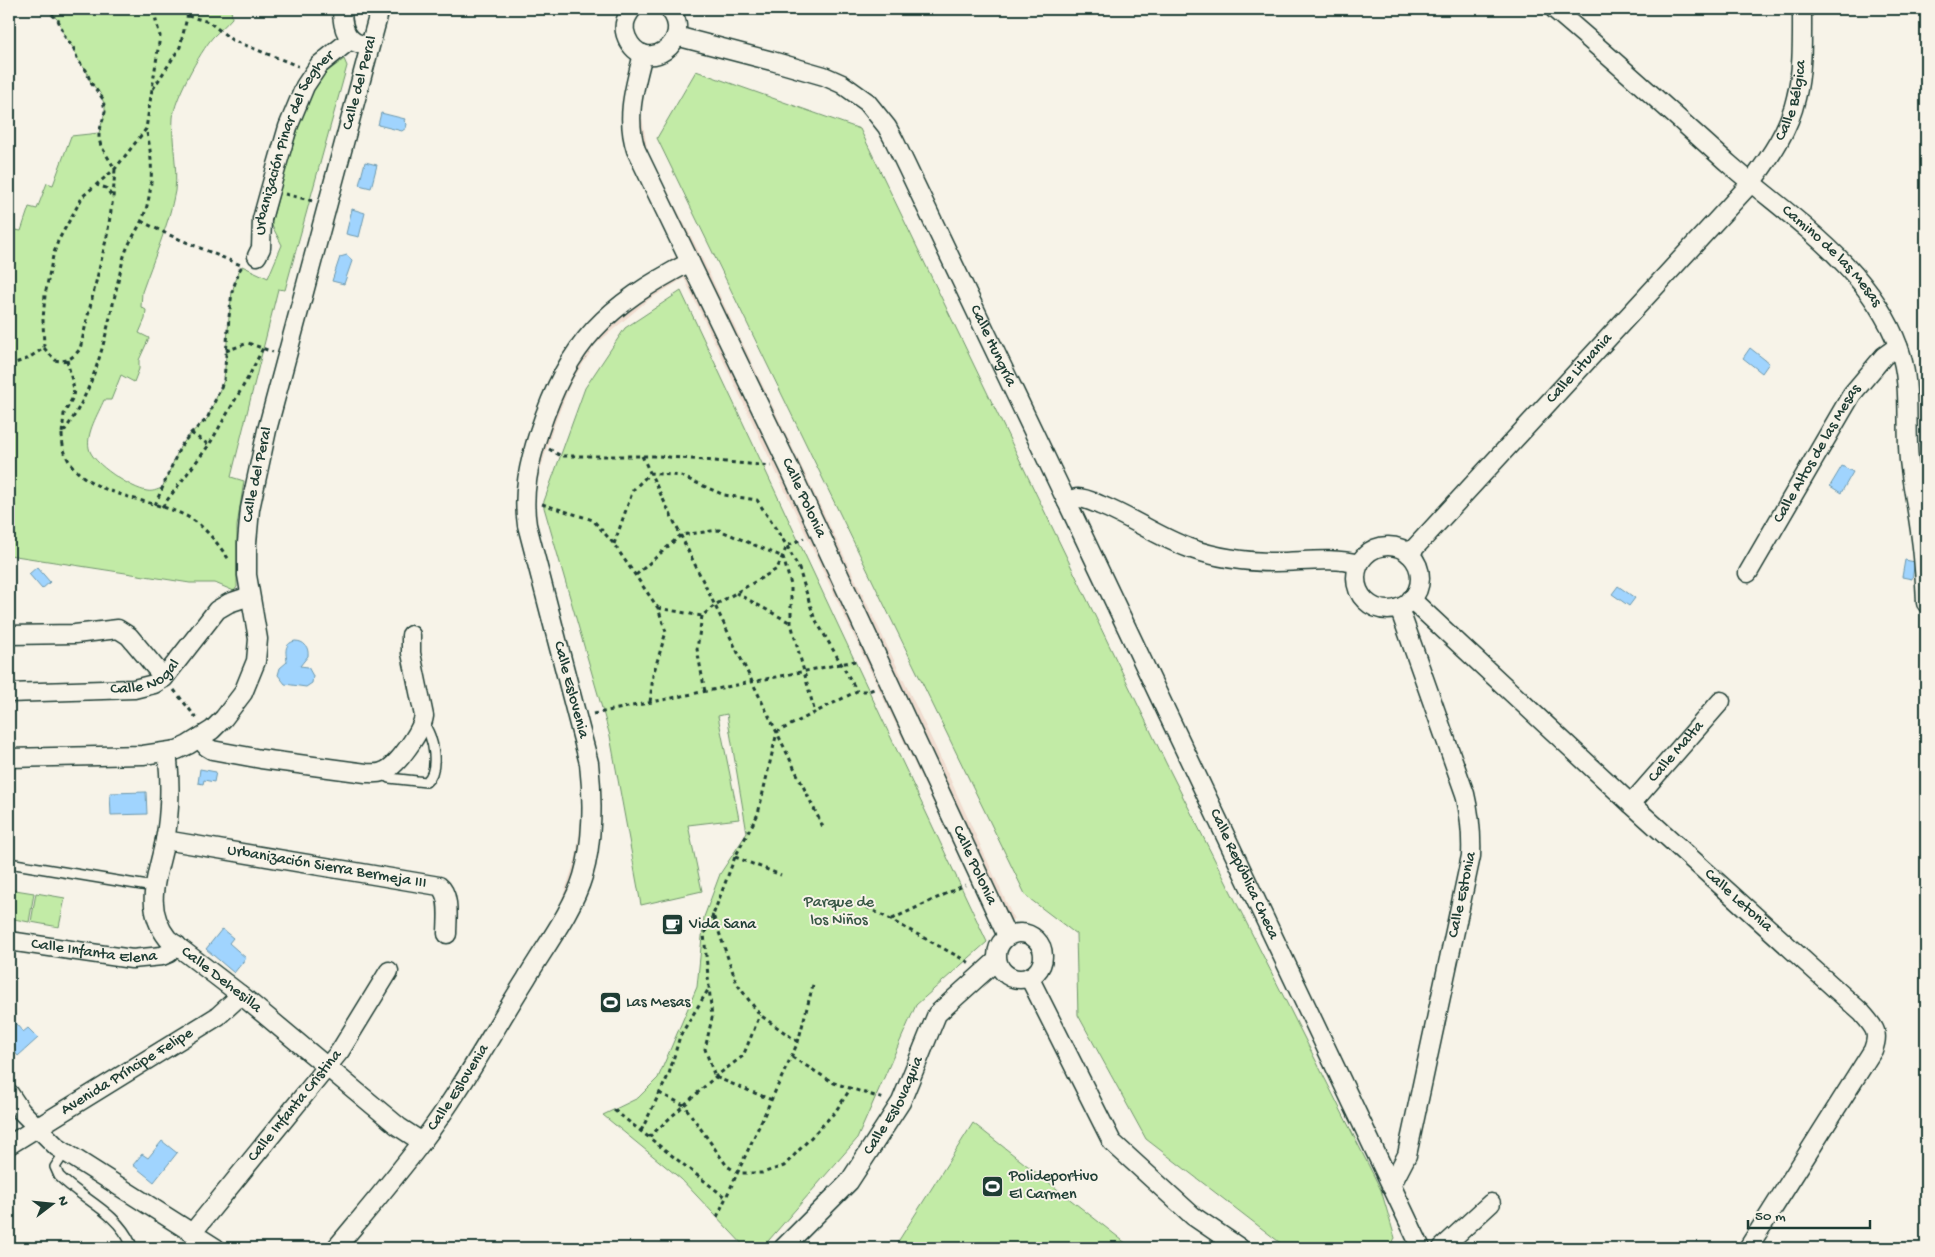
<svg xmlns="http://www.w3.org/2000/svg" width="1935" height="1257" viewBox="0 0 1935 1257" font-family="'Gochi Hand',sans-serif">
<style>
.built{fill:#f0dccf}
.green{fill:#c2eba6;stroke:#70946d}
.water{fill:#a0d4fe;stroke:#6c98ad}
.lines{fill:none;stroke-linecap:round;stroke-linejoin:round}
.service-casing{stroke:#1f3d34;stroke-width:12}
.minor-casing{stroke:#1f3d34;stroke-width:21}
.path{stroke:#1f3d34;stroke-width:3;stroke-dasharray:4 4;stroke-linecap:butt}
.service{stroke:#f7f3e8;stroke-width:9}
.minor{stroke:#f7f3e8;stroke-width:18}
.labels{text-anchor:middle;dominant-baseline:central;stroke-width:4;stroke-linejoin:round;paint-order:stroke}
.street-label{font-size:16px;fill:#1f3d34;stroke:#f7f3e8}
.park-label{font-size:16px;fill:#375745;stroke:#f7f3e8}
.poi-label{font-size:16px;fill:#1f3d34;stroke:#f7f3e8;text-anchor:start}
</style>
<rect width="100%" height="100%" fill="#f7f3e8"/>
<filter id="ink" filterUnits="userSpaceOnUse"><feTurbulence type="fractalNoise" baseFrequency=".02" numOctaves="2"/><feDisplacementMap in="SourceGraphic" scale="10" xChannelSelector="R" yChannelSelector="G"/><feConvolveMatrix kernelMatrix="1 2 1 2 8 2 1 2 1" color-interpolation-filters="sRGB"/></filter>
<g filter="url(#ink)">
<path class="built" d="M 632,58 L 648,68 L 641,111 L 648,154 L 698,250 L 936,748 L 1014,919 L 993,929 L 684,278 L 647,301 L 595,345 L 571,382 L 553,428 L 534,491 L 539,534 L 596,758 L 599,826 L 593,874 L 578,911 L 561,902 L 576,858 L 583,805 L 581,769 L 531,574 L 515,497 L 524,446 L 547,382 L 573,342 L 606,305 L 678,255 L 625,141 L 622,112 Z"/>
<path class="green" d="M 46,9 L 231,9 L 232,18 C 226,25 219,31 213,37 C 200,52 174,99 173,118 C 171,143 178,166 175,191 C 169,225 153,260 142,292 L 141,307 L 146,310 L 145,319 L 139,333 L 149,338 L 139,360 L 139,369 L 134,382 L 121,375 L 111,400 L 104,400 C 98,414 86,433 89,448 C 91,463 132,489 147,491 C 153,492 156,490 162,488 L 180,447 L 191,433 L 207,419 L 224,380 L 229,317 L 232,292 L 239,271 L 242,266 L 268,278 L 282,245 L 271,224 L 288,160 L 304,110 L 320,77 L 344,59 L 347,66 L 285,290 L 278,289 L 231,477 L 244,481 L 237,526 L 237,587 L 234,591 L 215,583 L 190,583 L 158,578 L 9,555 L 9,246 L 15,230 L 21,231 L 29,207 L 37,209 L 47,183 L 53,185 L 71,136 L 99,133 L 105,112 L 105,106 L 100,93 L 91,83 L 86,70 L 78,61 L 74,49 L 65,37 L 58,20 Z
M 696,71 L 860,129 L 1166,763 L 1381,1190 L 1395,1238 L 1389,1248 L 1287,1248 L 1146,1139 L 1078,1015 L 1076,934 L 1026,896 L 657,138 Z
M 681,291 L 987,942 L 916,1005 L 857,1139 L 762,1248 L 746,1248 L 681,1179 L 603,1115 L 638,1098 L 658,1078 L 697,987 L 704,917 L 720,874 L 747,833 L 727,714 L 718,716 L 739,819 L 688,825 L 702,891 L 641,905 L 610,736 L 543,504 L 585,388 L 625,328 Z
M 9,889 L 34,893 L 29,922 L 9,918 Z
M 36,893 L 65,898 L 59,927 L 31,922 Z
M 973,1123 L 1132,1248 L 894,1248 Z"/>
<path class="water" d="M 381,113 L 405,119 L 404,121 L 407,124 L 406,128 L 402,131 L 378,125 Z
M 365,162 L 377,165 L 371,188 L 359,185 Z
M 352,209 L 365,213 L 359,237 L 346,234 Z
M 347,255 L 352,261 L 344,284 L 332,281 L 340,257 Z
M 1750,348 L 1769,363 L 1762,373 L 1743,358 Z
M 1842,466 L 1853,472 L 1841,493 L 1830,486 Z
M 1905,560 L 1915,562 L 1912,579 L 1902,577 Z
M 37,567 L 50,582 L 42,589 L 29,574 Z
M 1618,586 L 1635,598 L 1629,606 L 1612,594 Z
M 295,641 C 304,641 309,647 308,656 L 300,666 L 308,667 L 313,676 L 312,683 L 306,687 L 285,684 L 278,675 L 280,668 L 287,662 C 286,653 283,644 295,641 Z
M 200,769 L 216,772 L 214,782 L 204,780 L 203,784 L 198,783 Z
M 146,792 L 147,814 L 111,815 L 110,793 Z
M 222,929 L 233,938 L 229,943 L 246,958 L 234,973 L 206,949 Z
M 9,1016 L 23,1032 L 28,1028 L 38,1038 L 18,1056 L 9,1045 Z
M 162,1141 L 177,1153 L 154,1182 L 133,1165 L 142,1154 L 148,1158 Z"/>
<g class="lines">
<defs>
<path id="service" d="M 382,773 L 389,778 L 426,782 C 440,771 434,735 423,724
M 9,863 L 154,887
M 65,1152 L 55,1167 L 59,1176 C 82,1199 117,1212 131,1244"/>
<g id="minor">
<path d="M 342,9 C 342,23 344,40 360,44"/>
<path d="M 632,9 C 625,18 622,27 627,38 C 645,78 697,40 669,9"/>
<path id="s1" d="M 1554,9 C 1613,59 1671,112 1729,164 C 1792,219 1869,266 1899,348 C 1912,384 1905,423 1909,460 C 1912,486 1918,512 1921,539 C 1924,560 1925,581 1926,603"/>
<path id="s2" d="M 676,36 L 772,61 L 824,76 L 842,84 L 867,102 L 887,127 L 895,142 L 1067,502 C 1071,500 1074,498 1078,498 C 1085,498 1093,502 1100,505 C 1131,517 1158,537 1189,548 C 1217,558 1246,562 1275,562 C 1303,562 1332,557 1359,564"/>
<path id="s3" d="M 643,54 C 635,86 625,117 636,150 L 789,467 L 1007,936"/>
<path id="s4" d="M 257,256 L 261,248 L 262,219 L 277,165 L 288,127 L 305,86 L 319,65 L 350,40"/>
<path id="s5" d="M 1067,502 L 1421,1248"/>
<circle cx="1388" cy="578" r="32"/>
<path id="s6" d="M 1409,554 L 1751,183 C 1770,157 1789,130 1796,98 C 1803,71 1802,37 1802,9"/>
<path id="s7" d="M 1748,573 L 1852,394 L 1884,356 L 1898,346"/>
<path id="s8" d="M 1411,599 L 1631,804 L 1862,1013 C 1874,1027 1880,1032 1873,1050 L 1748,1248"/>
<path d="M 9,635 L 75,634 L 118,629 L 129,636 L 164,678"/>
<path id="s9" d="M 9,693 L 134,689 L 154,684 L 164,678 L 217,610 L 229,603 L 250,596"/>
<path d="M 200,739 L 207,747 L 212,750 L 261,759 L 366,773 C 371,773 377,774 382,772 C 397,768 422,730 424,716 L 411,653 L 411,635"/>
<path id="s10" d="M 167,753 C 171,779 170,814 165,840 C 158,876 142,906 168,939 L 241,995 L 399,1127 L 422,1142"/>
<path id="s11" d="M 9,758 L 143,755 L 177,750 L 188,745 L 212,730 L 224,718 L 243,693 L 256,661 L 258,639 L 247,575 L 247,543 L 250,509 L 267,430 L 380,9"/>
<path id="s12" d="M 1631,804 L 1721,701"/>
<path id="s13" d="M 165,840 L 439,886 C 451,895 447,920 447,934"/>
<circle cx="1020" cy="956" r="23"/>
<path id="s14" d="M 9,941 L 132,959 L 162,956 L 169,953 L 177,945"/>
<path d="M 1029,977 L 1112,1142 L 1193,1216 L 1240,1248"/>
<path d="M 9,1093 L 21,1111 L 57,1147 L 216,1248"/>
<path id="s15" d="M 9,1145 L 218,1016 L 241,995"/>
<path id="s16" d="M 1391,1186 L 1407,1155 L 1471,856 C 1472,834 1470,815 1465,794 L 1399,608"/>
<path id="s17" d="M 193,1232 L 340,1051 L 389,971"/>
<path id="s18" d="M 336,1248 C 365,1213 395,1178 422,1142 C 461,1091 492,1033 526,979 C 544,948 573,910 583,876 C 593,843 593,798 589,763 L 527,525 C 522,493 529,463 539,432 C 569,341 606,306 690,262"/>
<path id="s19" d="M 783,1248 L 849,1182 L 901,1102 L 937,1014 L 997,960"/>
<path d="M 1442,1248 L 1491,1203"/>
</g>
</defs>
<use href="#service" class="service-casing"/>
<use href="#minor" class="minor-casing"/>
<path class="path" d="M 46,9 L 58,20 L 65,37 L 74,49 L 78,61 L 86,70 L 91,83 L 103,99 L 105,112 L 99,133 L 99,139 L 101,146 L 115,169 L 113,198 L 106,188 L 97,185
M 1919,9 L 1926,15
M 188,16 L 209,22 L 232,40 L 298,66
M 153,89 L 180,47 L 189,9
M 285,194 L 313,201
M 141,221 L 167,234 L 243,266
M 44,348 L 55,360 C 66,363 73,358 80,349 L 107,236 L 113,198
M 226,351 L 248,343 L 273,352
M 67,360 L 74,389 L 73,397 L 64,414 L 62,434 C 101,382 108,321 123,260 C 127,243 138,231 144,215 C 154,188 153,157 146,129
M 9,365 L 27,359 L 44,348 L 43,320 L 45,295 L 53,256 L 58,241 L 83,196 L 115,169 L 146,129 L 160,36 L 153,9
M 191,433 L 209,445
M 62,434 C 62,495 143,495 184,515 C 204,524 218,544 230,561
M 549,449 L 561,456 L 658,456 L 771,466
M 642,456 L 823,827
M 542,504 L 593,520 L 613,543 L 658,608 L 666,632 L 653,675 L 650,703
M 155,505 L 180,447 L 191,433 L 207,419 L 224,380 L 229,317 L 232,292 L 239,271 L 242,266
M 162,507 L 209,445 L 249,376 L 263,348
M 614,544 L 633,490 L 650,473 L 681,476 L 724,495 L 757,500 L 787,546 L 799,569 L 814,617 L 857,691
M 636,575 L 681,535 L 719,530 L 783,557 L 791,585 L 791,623 L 815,713
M 736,593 L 791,623
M 658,608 L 702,616 L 715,605 L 777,569 L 787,546 L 804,538
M 702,616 L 697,649 L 705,692
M 174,690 L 198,720
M 593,714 L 855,661
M 735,857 L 781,875
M 867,907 L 970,963
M 713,915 L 704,934 L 712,1018 L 705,1049 L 715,1077 L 772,1100
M 892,919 L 965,885
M 798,1042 L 760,1015 L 737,984 L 713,915 L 735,857 L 758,814 L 777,732 L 857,691 L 869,691 L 876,688
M 792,1057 L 834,1083 L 884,1099
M 659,1093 L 684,1105 L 727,1166 L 738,1173 L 762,1173 L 784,1166 L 835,1112 L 851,1088
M 614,1110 L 726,1198
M 641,1131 L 669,1074 L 680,1036 L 708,990
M 649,1137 L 715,1077 L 743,1056 L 760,1015
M 717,1217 L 798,1042 L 814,981"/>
<use href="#service" class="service"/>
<use href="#minor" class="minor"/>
</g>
</g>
<defs>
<symbol id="cafe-square" viewBox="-11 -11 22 22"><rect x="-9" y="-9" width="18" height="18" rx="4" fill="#1f3d34" stroke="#f7f3e8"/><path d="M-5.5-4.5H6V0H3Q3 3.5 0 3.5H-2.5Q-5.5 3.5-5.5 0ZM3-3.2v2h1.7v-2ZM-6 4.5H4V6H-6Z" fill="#fff"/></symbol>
<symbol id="stadium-square" viewBox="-11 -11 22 22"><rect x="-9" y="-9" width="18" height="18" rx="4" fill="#1f3d34" stroke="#f7f3e8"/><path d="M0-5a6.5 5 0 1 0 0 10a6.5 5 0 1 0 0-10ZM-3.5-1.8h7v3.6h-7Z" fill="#fff"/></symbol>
</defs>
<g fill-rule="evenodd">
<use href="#cafe-square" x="660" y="912" width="25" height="25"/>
<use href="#stadium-square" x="598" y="990" width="25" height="25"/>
<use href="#stadium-square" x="980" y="1174" width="25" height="25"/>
</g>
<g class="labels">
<g class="street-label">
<text stroke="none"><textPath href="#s11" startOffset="885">Calle del Peral</textPath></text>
<text stroke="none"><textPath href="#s6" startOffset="598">Calle Bélgica</textPath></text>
<text stroke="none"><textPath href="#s4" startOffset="121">Urbanización Pinar del Segher</textPath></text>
<text stroke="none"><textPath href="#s1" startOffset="372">Camino de las Mesas</textPath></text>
<text stroke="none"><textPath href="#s2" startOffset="479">Calle Hungría</textPath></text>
<text stroke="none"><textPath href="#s6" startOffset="252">Calle Lituania</textPath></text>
<text stroke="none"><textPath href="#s7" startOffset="138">Calle Altos de las Mesas</textPath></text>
<text stroke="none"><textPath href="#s11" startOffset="480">Calle del Peral</textPath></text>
<text stroke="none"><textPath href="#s3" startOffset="484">Calle Polonia</textPath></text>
<text stroke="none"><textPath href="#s9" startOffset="140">Calle Nogal</textPath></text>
<text transform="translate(570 690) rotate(75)">Calle Eslovenia</text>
<text stroke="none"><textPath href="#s12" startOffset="69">Calle Malta</textPath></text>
<text stroke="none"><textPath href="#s3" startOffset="889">Calle Polonia</textPath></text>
<text stroke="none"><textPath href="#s13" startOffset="164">Urbanización Sierra Bermeja III</textPath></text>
<text stroke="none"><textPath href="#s5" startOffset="412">Calle República Checa</textPath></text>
<text stroke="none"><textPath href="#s16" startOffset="301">Calle Estonia</textPath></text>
<text stroke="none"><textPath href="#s8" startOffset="445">Calle Letonia</textPath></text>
<text stroke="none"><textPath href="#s14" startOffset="86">Calle Infanta Elena</textPath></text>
<text stroke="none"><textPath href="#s10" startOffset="258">Calle Dehesilla</textPath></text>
<text stroke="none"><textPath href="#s15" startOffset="139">Avenida Príncipe Felipe</textPath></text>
<text stroke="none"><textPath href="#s18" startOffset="202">Calle Eslovenia</textPath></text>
<text stroke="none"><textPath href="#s17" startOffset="162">Calle Infanta Cristina</textPath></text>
<text stroke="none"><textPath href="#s19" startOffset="182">Calle Eslovaquia</textPath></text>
</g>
<g class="park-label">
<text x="839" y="903">Parque de<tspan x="839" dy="18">los Niños</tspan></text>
</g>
<g class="poi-label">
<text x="689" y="925">Vida Sana</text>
<text x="626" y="1003">Las Mesas</text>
<text x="1009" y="1177">Polideportivo<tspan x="1009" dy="18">El Carmen</tspan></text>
</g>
</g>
<rect width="1935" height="1257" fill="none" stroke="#f7f3e8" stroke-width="30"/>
<rect x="15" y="15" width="1905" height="1227" fill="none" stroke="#1f3d34" stroke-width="2" filter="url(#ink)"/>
<g transform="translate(52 1204) rotate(74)" stroke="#f7f3e8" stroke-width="4" paint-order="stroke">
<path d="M0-4L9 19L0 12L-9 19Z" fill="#1f3d34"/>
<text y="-8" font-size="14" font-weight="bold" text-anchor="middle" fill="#1f3d34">N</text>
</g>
<path d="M1748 1220v8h122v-8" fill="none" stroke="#1f3d34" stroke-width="2.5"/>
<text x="1755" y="1220" font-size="15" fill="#1f3d34" stroke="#f7f3e8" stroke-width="4" paint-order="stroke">50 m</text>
</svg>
